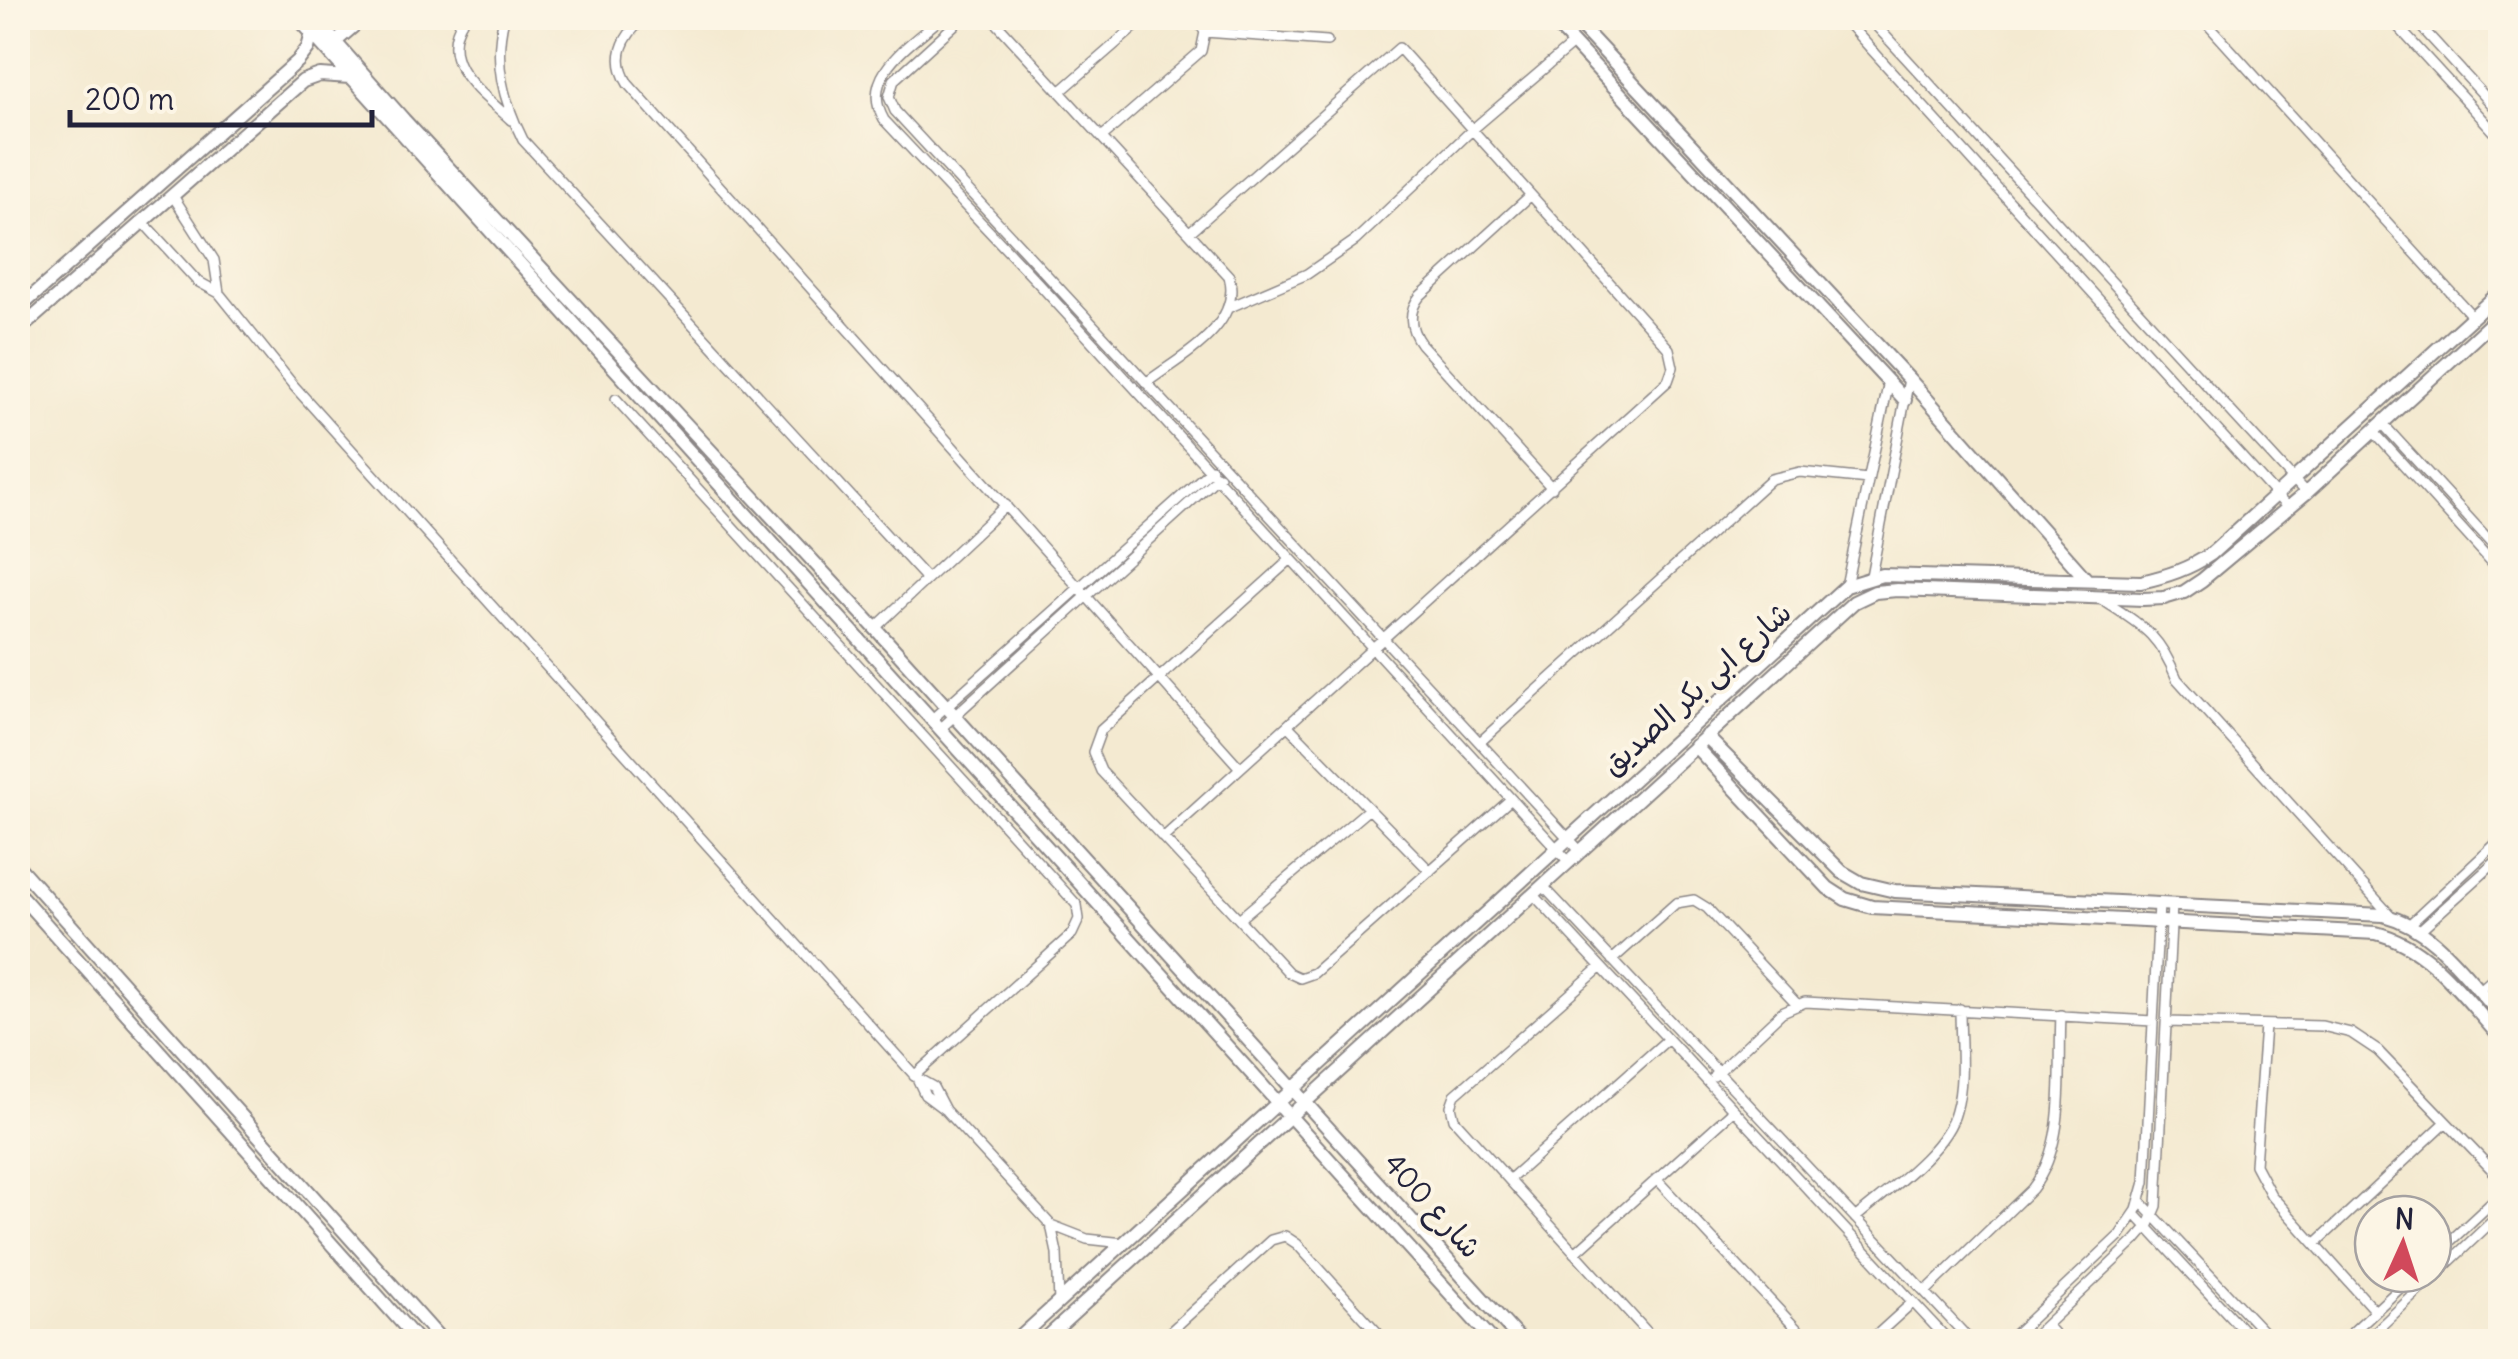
<svg xmlns="http://www.w3.org/2000/svg" width="2518" height="1359" viewBox="0 0 2518 1359" font-family="Delius,'Playpen Sans Arabic',sans-serif">
<style>
.lines{fill:none;stroke-linecap:round;stroke-linejoin:round}
.street-casing{stroke:#8b8686;stroke-width:12}
.secondary-casing{stroke:#8b8686;stroke-width:16}
.street{stroke:#fff;stroke-width:9}
.secondary{stroke:#fff;stroke-width:12}
.labels{text-anchor:middle;dominant-baseline:central;stroke-width:8;stroke-linejoin:round;paint-order:stroke}
.street-label{font-size:30px;fill:#22223b;stroke:#fcf5e5}
</style>
<rect width="100%" height="100%" fill="#fcf5e5"/>
<filter id="ink" filterUnits="userSpaceOnUse"><feTurbulence type="fractalNoise" baseFrequency=".01" numOctaves="2"/><feDisplacementMap in="SourceGraphic" scale="20" xChannelSelector="R" yChannelSelector="G"/><feConvolveMatrix kernelMatrix="1 2 1 2 8 2 1 2 1" color-interpolation-filters="sRGB"/></filter>
<filter id="wash" filterUnits="userSpaceOnUse"><feTurbulence type="fractalNoise" baseFrequency=".0048" numOctaves="4" result="noise"/><feDisplacementMap in="SourceGraphic" scale="40" xChannelSelector="R" yChannelSelector="G"/><feGaussianBlur stdDeviation="2.25" result="paint"/><feColorMatrix in="noise" values="0 0 0 0 0 0 0 0 0 0 0 0 0 0 0 0 0 1.4 0 .05"/><feComposite in="paint" operator="in"/></filter>
<g filter="url(#wash)">
<rect width="100%" height="100%" fill="#f4ead1"/>
</g>
<g filter="url(#ink)">
<g class="lines">
<defs>
<path id="street" d="M 464,18 C 435,62 481,92 511,120
M 504,18 C 493,62 503,100 523,140 L 927,579
M 644,18 C 622,37 612,58 628,84 L 1240,768
M 941,18 C 912,44 858,75 884,120 L 1040,285 L 1569,862
M 962,18 L 894,80 L 889,97 L 895,111 L 1581,852
M 992,18 L 1229,276 C 1243,326 1180,357 1146,383
M 1843,18 L 2288,508
M 1869,18 L 2306,493
M 2202,18 L 2473,317
M 2390,18 L 2500,138
M 2413,18 L 2500,113
M 1205,32 L 1327,41
M 1061,91 L 1145,18
M 1103,136 L 1201,51 L 1205,32 L 1196,18
M 1531,195 L 1420,296 C 1408,311 1409,328 1421,344 L 1552,488
M 173,196 L 214,260 L 219,293
M 143,222 L 197,281 L 219,293 L 294,386 L 917,1078 L 925,1095 L 945,1110 L 1051,1225 L 1087,1239 L 1124,1243
M 1230,307 L 1307,274 L 1356,240 L 1473,129 L 1574,43
M 616,399 L 1077,905 L 1079,919 L 1072,934 L 914,1076
M 2382,423 L 2500,552
M 2373,431 L 2500,571
M 1291,559 L 1101,730 L 1093,752 L 1101,771 L 1289,973 L 1300,978 L 1314,973 L 1511,799
M 1871,576 L 1909,379
M 1846,586 L 1889,381
M 2101,599 C 2142,626 2158,632 2177,679 L 2391,916
M 875,628 L 1006,505
M 931,720 L 1212,469
M 1288,726 L 1430,871
M 940,729 L 1219,476
M 1480,742 L 1771,479 L 1800,472 L 1868,479
M 1163,838 L 1668,381 L 1673,367 L 1669,349 L 1399,48 L 1191,231
M 1543,886 L 1972,1342
M 1534,895 L 1950,1342
M 1239,919 L 1369,809
M 2410,924 L 2500,840
M 2420,930 L 2500,858
M 1612,960 L 1676,903 L 1694,900 L 1707,908 L 1797,1004
M 1601,967 L 1455,1095 L 1451,1106 L 1454,1119 L 1656,1342
M 2479,991 L 2500,973
M 2167,1022 L 2322,1026 L 2351,1033 L 2378,1051 L 2500,1178
M 2265,1025 L 2255,1165 L 2271,1195 L 2375,1311
M 1714,1076 L 1782,1012 L 1805,1002 L 2153,1021
M 917,1078 L 933,1087 L 945,1110
M 1656,1179 L 1809,1342
M 1509,1180 L 1668,1039
M 2140,1201 L 2273,1342
M 2135,1214 L 2254,1342
M 1855,1218 C 1886,1191 1946,1151 1956,1111 C 1965,1080 1960,1042 1960,1009
M 1051,1225 L 1057,1253 L 1059,1302
M 2315,1244 L 2446,1122
M 1575,1253 L 1734,1110
M 2433,1257 L 2500,1195
M 1925,1292 L 2032,1189 C 2068,1143 2058,1071 2061,1015
M 2046,1325 L 2061,1342
M 1159,1342 L 1271,1240 L 1285,1236 L 1297,1244 L 1386,1342
M 1869,1342 L 1913,1302
M 2007,1342 L 2120,1235 L 2137,1210 L 2145,1182 L 2159,904
M 2028,1342 L 2135,1241 L 2149,1225 L 2157,1206 L 2172,904
M 2342,1342 L 2415,1274
M 2364,1342 L 2500,1214
M 2500,1342 L 2500,1341"/>
<path id="secondary" d="M 298,18 L 1494,1342
M 314,18 L 404,120 L 875,628 L 1522,1342
M 1550,18 L 1905,400
M 1573,18 L 1909,379 L 2087,580
M 335,42 L 363,18
M 18,309 L 298,61 L 308,48 L 312,33
M 18,331 L 303,81 L 320,75 L 350,77
M 1706,736 L 1842,872 L 1861,883 L 1895,891 L 2383,915 C 2435,928 2465,976 2500,1014
M 1695,746 L 1828,888 L 1845,899 L 1872,907 L 2376,933 C 2430,946 2465,999 2500,1037
M 18,866 L 443,1342
M 18,893 L 419,1342
M 1015,1342 L 1846,586 L 1882,575 L 2141,582 C 2167,576 2189,569 2211,554 L 2500,292
M 1042,1342 L 1854,602 L 1875,592 L 1897,590 L 2143,599 L 2164,598 L 2184,592 L 2202,580 L 2306,493 L 2500,315"/>
</defs>
<use href="#street" class="street-casing"/>
<use href="#secondary" class="secondary-casing"/>
<use href="#street" class="street"/>
<use href="#secondary" class="secondary"/>
</g>
</g>
<g class="labels">
<g class="street-label">
<text transform="translate(1696 688) rotate(-42)">شارع ابى بكر الصديق</text>
<text transform="translate(1433 1205) rotate(48)">شارع 400</text>
</g>
</g>
<rect width="2518" height="1359" fill="none" stroke="#fcf5e5" stroke-width="60"/>
<g transform="translate(2403 1244) rotate(3)"><circle r="48" fill="#fcf5e5" stroke="#a5a1a1" stroke-width="2.5"/>
<path d="M0-8L18 38L0 25L-18 38Z" fill="#d1495b"/>
<text y="-15" font-size="28" font-weight="bold" text-anchor="middle" fill="#22223b">N</text>
</g>
<path d="M70 110v15h302v-15" fill="none" stroke="#22223b" stroke-width="5"/>
<text x="85" y="110" font-size="30" fill="#22223b" stroke="#fcf5e5" stroke-width="8" paint-order="stroke">200 m</text>
</svg>
